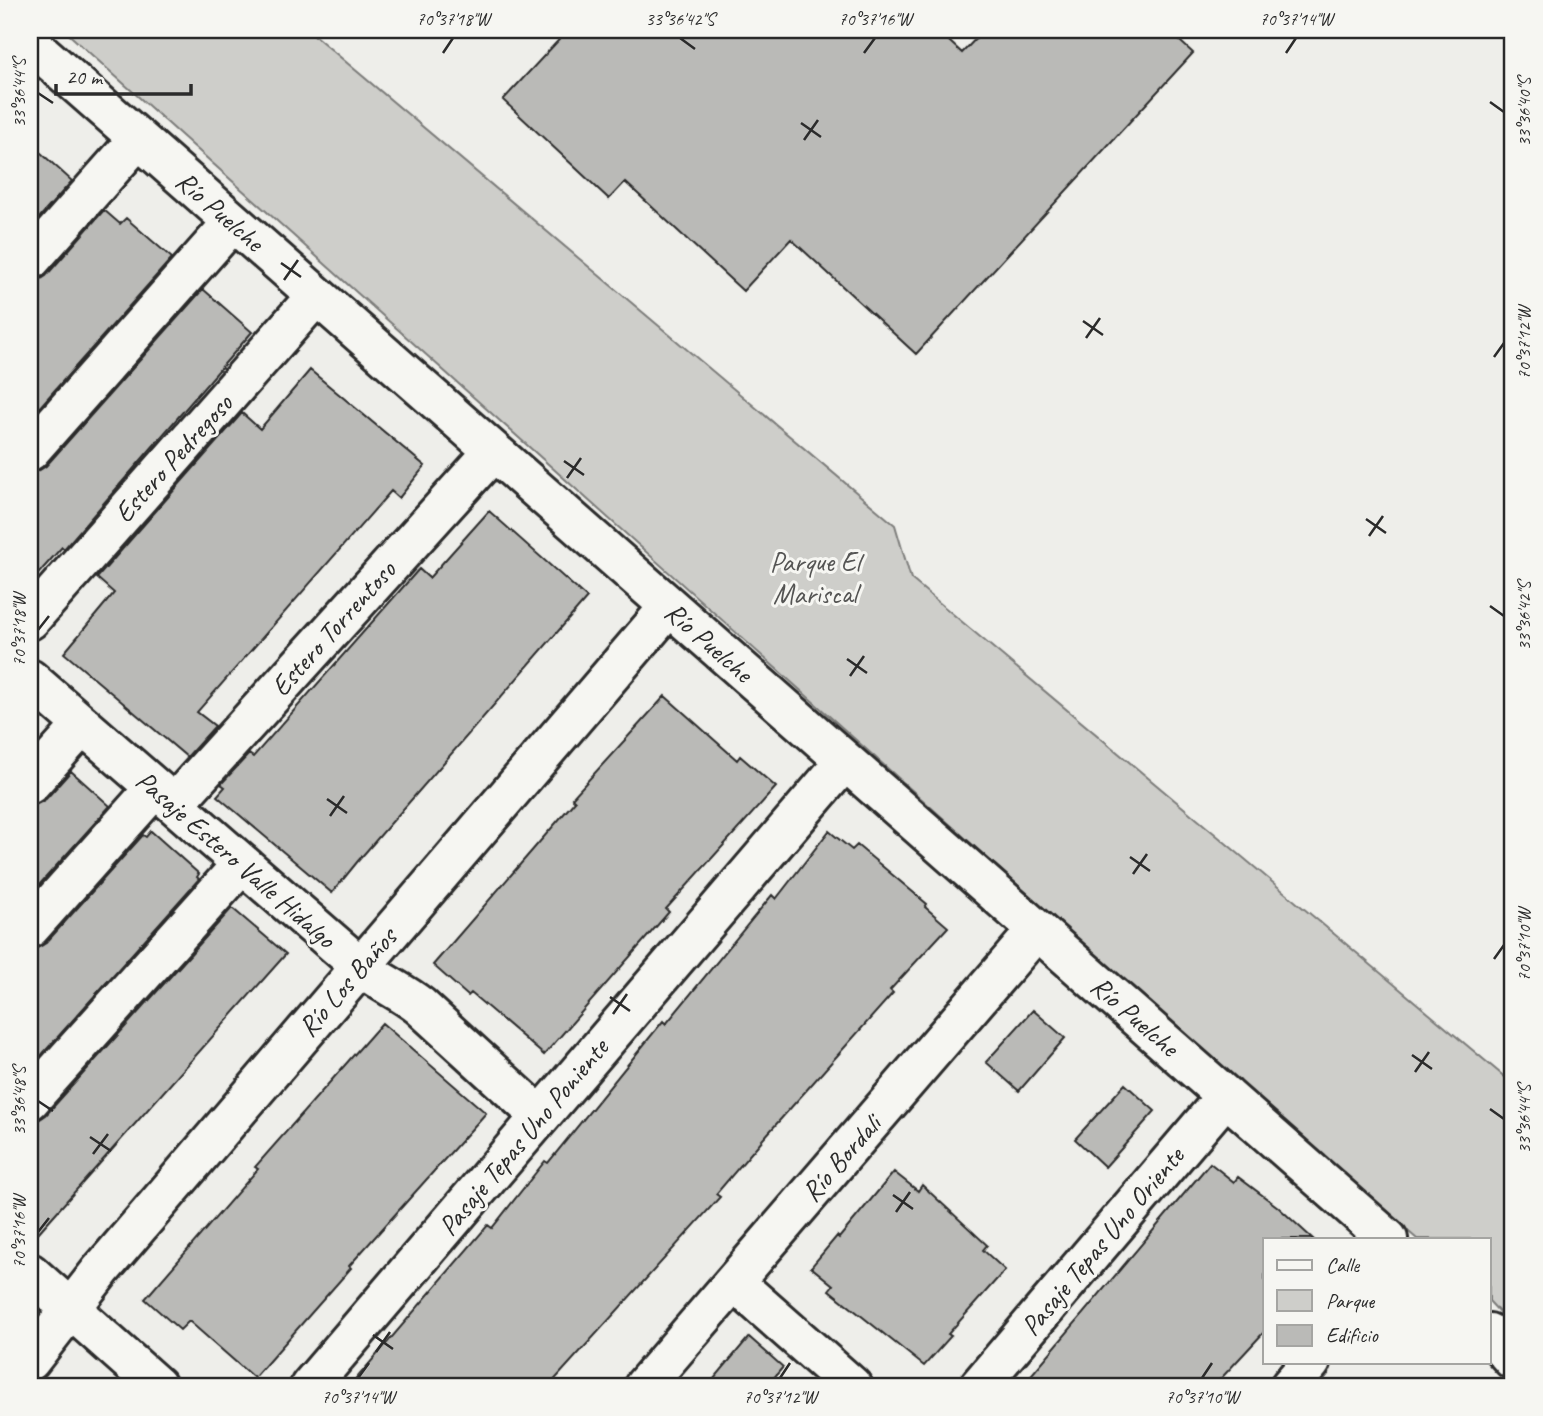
<svg xmlns="http://www.w3.org/2000/svg" width="1543" height="1416" viewBox="0 0 1543 1416" font-family="Caveat,sans-serif">
<style>
.green{fill:#cececa;stroke:#7c7c7a;stroke-width:2}
.building{fill:#babab7;stroke:#2b2b2b;stroke-width:2}
.lines{fill:none;stroke-linecap:round;stroke-linejoin:round}
.minor-casing{stroke:#2b2b2b;stroke-width:44}
.minor{stroke:#f6f6f2;stroke-width:38}
.ticks{fill:none;stroke:#2b2b2b;stroke-width:2.5}
.labels{text-anchor:middle;dominant-baseline:central;stroke-width:6;stroke-linejoin:round;paint-order:stroke}
.street-label{font-size:28px;fill:#2b2b2b;stroke:#f6f6f2}
.park-label{font-size:28px;fill:#545453;stroke:#f6f6f2}
.neatline{fill:none;stroke:#2b2b2b;stroke-width:2.5}
.ticks-label{font-size:18px;text-anchor:middle;fill:#2b2b2b}
</style>
<rect width="100%" height="100%" fill="#eeeeea"/>
<filter id="ink" filterUnits="userSpaceOnUse"><feTurbulence type="fractalNoise" baseFrequency=".0143" numOctaves="2"/><feDisplacementMap in="SourceGraphic" scale="14" xChannelSelector="R" yChannelSelector="G"/><feConvolveMatrix kernelMatrix="1 2 1 2 8 2 1 2 1" color-interpolation-filters="sRGB"/></filter>
<g filter="url(#ink)">
<path class="green" d="M 64,30 L 308,30 L 895,525 L 911,579 L 1513,1084 L 1513,1327 L 1489,1301 L 1489,1239 L 1417,1239 L 1263,1105 Z"/>
<path class="building" d="M 568,30 L 937,30 L 962,53 L 984,30 L 1168,30 L 1193,53 L 916,354 L 791,239 L 743,291 L 625,182 L 609,199 L 503,100 Z
M 30,143 L 72,181 L 30,228 Z
M 104,210 L 120,224 L 126,218 L 172,258 L 30,418 L 30,282 L 38,281 L 46,276 Z
M 203,289 L 252,332 L 64,549 L 62,547 L 30,583 L 30,472 L 38,471 L 46,466 Z
M 310,370 L 425,466 L 399,498 L 391,491 L 197,712 L 215,726 L 187,757 L 64,653 L 114,593 L 97,578 L 242,413 L 260,429 Z
M 489,511 L 587,598 L 358,861 L 332,893 L 217,796 L 225,787 L 221,784 L 249,754 L 253,757 L 419,569 L 429,578 Z
M 665,696 L 737,760 L 740,756 L 776,787 L 666,909 L 669,912 L 544,1055 L 471,993 L 468,996 L 433,965 L 575,801 L 572,798 Z
M 71,771 L 110,806 L 30,895 L 30,805 L 37,804 L 46,799 Z
M 151,831 L 199,874 L 197,877 L 199,879 L 30,1068 L 30,949 L 37,948 L 46,943 L 143,835 L 146,837 Z
M 829,831 L 852,850 L 857,845 L 927,904 L 925,907 L 948,927 L 890,990 L 893,993 L 763,1139 L 716,1194 L 720,1197 L 549,1386 L 350,1386 L 488,1225 L 492,1228 L 545,1161 L 548,1163 L 663,1021 L 666,1024 L 772,895 L 776,899 Z
M 232,908 L 286,954 L 30,1242 L 30,1121 L 37,1121 L 46,1115 Z
M 1033,1010 L 1065,1038 L 1019,1091 L 986,1062 Z
M 382,1023 L 486,1113 L 349,1266 L 351,1268 L 254,1378 L 189,1321 L 180,1330 L 145,1299 L 258,1169 L 255,1167 Z
M 1125,1084 L 1155,1111 L 1105,1167 L 1075,1139 Z
M 1210,1163 L 1234,1182 L 1238,1177 L 1278,1207 L 1313,1239 L 1265,1239 L 1265,1331 L 1214,1386 L 1022,1386 Z
M 894,1172 L 918,1191 L 922,1185 L 987,1245 L 983,1250 L 1005,1270 L 948,1334 L 951,1336 L 924,1366 L 829,1290 L 833,1285 L 811,1267 L 837,1236 L 839,1238 Z
M 749,1337 L 783,1367 L 767,1386 L 708,1386 Z"/>
<g class="lines">
<defs>
<path id="minor" d="M 30,43 L 1388,1239
M 30,261 L 138,139
M 30,451 L 233,222
M 30,620 L 316,296
M 30,679 L 361,967 C 379,982 401,991 420,1006 L 540,1116
M 30,784 L 83,725
M 174,804 L 493,452
M 30,928 L 155,788
M 30,1100 L 242,864
M 30,1273 L 157,1386
M 734,1282 L 852,1386
M 1489,1333 L 1513,1360
M 30,1361 L 101,1270 L 669,607
M 310,1386 L 845,761
M 644,1386 L 1037,930
M 979,1386 L 1226,1096
M 1290,1386 L 1311,1362"/>
</defs>
<use href="#minor" class="minor-casing"/>
<use href="#minor" class="minor"/>
</g>
</g>
<path class="ticks" d="M 680,38 L 695,49M 443,53 L 453,38M 864,53 L 875,38M 1286,53 L 1296,38M 38,93 L 53,103M 1490,102 L 1504,112M 801,123 L 821,137M 804,140 L 818,120M 281,263 L 301,277M 284,280 L 298,260M 1083,321 L 1103,335M 1086,338 L 1100,318M 1494,357 L 1504,343M 564,461 L 584,475M 567,478 L 581,458M 1366,519 L 1386,533M 1369,536 L 1383,516M 1490,606 L 1504,616M 38,630 L 49,616M 847,659 L 867,673M 850,676 L 864,656M 327,799 L 347,813M 330,816 L 344,796M 1130,857 L 1150,871M 1133,874 L 1147,854M 1494,959 L 1504,945M 610,997 L 630,1011M 613,1014 L 627,994M 1412,1055 L 1432,1069M 1415,1072 L 1429,1052M 38,1101 L 53,1111M 1490,1109 L 1504,1119M 90,1137 L 111,1151M 93,1154 L 108,1134M 893,1195 L 913,1209M 896,1212 L 910,1192M 38,1232 L 49,1218M 373,1335 L 393,1349M 376,1352 L 390,1332M 358,1378 L 369,1363M 780,1378 L 790,1363M 1202,1378 L 1212,1363"/>
<g class="labels">
<g class="street-label">
<text transform="translate(220 211) rotate(41)">Río Puelche</text>
<text transform="translate(173 458) rotate(-48)">Estero Pedregoso</text>
<text transform="translate(333 628) rotate(-48)">Estero Torrentoso</text>
<text transform="translate(709 642) rotate(41)">Río Puelche</text>
<text transform="translate(236 859) rotate(41)">Pasaje Estero Valle Hidalgo</text>
<text transform="translate(347 982) rotate(-49)">Río Los Baños</text>
<text transform="translate(1135 1016) rotate(41)">Río Puelche</text>
<text transform="translate(523 1137) rotate(-50)">Pasaje Tepas Uno Poniente</text>
<text transform="translate(841 1158) rotate(-49)">Río Bordali</text>
<text transform="translate(1102 1241) rotate(-50)">Pasaje Tepas Uno Oriente</text>
</g>
<g class="park-label">
<text x="815" y="561">Parque El<tspan x="815" dy="32">Mariscal</tspan></text>
</g>
</g>
<rect width="1543" height="1416" fill="none" stroke="#f6f6f2" stroke-width="77"/>
<rect x="1263" y="1238" width="228" height="126" fill="#f6f6f2" stroke="#a5a5a2" stroke-width="2"/>
<rect x="1277" y="1260" width="35" height="10" fill="#f6f6f2" stroke="#a5a5a2" stroke-width="2"/>
<text x="1326" y="1272" font-size="21" fill="#2b2b2b">Calle</text>
<rect x="1277" y="1290" width="35" height="21" fill="#cececa" stroke="#a5a5a2" stroke-width="2"/>
<text x="1326" y="1308" font-size="21" fill="#2b2b2b">Parque</text>
<rect x="1277" y="1325" width="35" height="21" fill="#babab7" stroke="#a5a5a2" stroke-width="2"/>
<text x="1326" y="1342" font-size="21" fill="#2b2b2b">Edificio</text>
<path d="M56 84v10h135v-10" fill="none" stroke="#2b2b2b" stroke-width="3.5"/>
<text x="66" y="84" font-size="21" fill="#2b2b2b" stroke="#f6f6f2" stroke-width="5" paint-order="stroke">20 m</text>
<rect x="38" y="38" width="1466" height="1340" class="neatline"/>
<g class="ticks-label">
<text x="453" y="25">70°37'18"W</text>
<text x="680" y="25">33°36'42"S</text>
<text x="875" y="25">70°37'16"W</text>
<text x="1296" y="25">70°37'14"W</text>
<text transform="translate(19 93) rotate(-90)" y="6">33°36'44"S</text>
<text transform="translate(1524 112) rotate(-90)" y="6">33°36'40"S</text>
<text transform="translate(1524 343) rotate(-90)" y="6">70°37'12"W</text>
<text transform="translate(1524 616) rotate(-90)" y="6">33°36'42"S</text>
<text transform="translate(19 630) rotate(-90)" y="6">70°37'18"W</text>
<text transform="translate(1524 945) rotate(-90)" y="6">70°37'10"W</text>
<text transform="translate(19 1101) rotate(-90)" y="6">33°36'48"S</text>
<text transform="translate(1524 1119) rotate(-90)" y="6">33°36'44"S</text>
<text transform="translate(19 1232) rotate(-90)" y="6">70°37'16"W</text>
<text x="358" y="1403">70°37'14"W</text>
<text x="780" y="1403">70°37'12"W</text>
<text x="1202" y="1403">70°37'10"W</text>
</g>
</svg>
